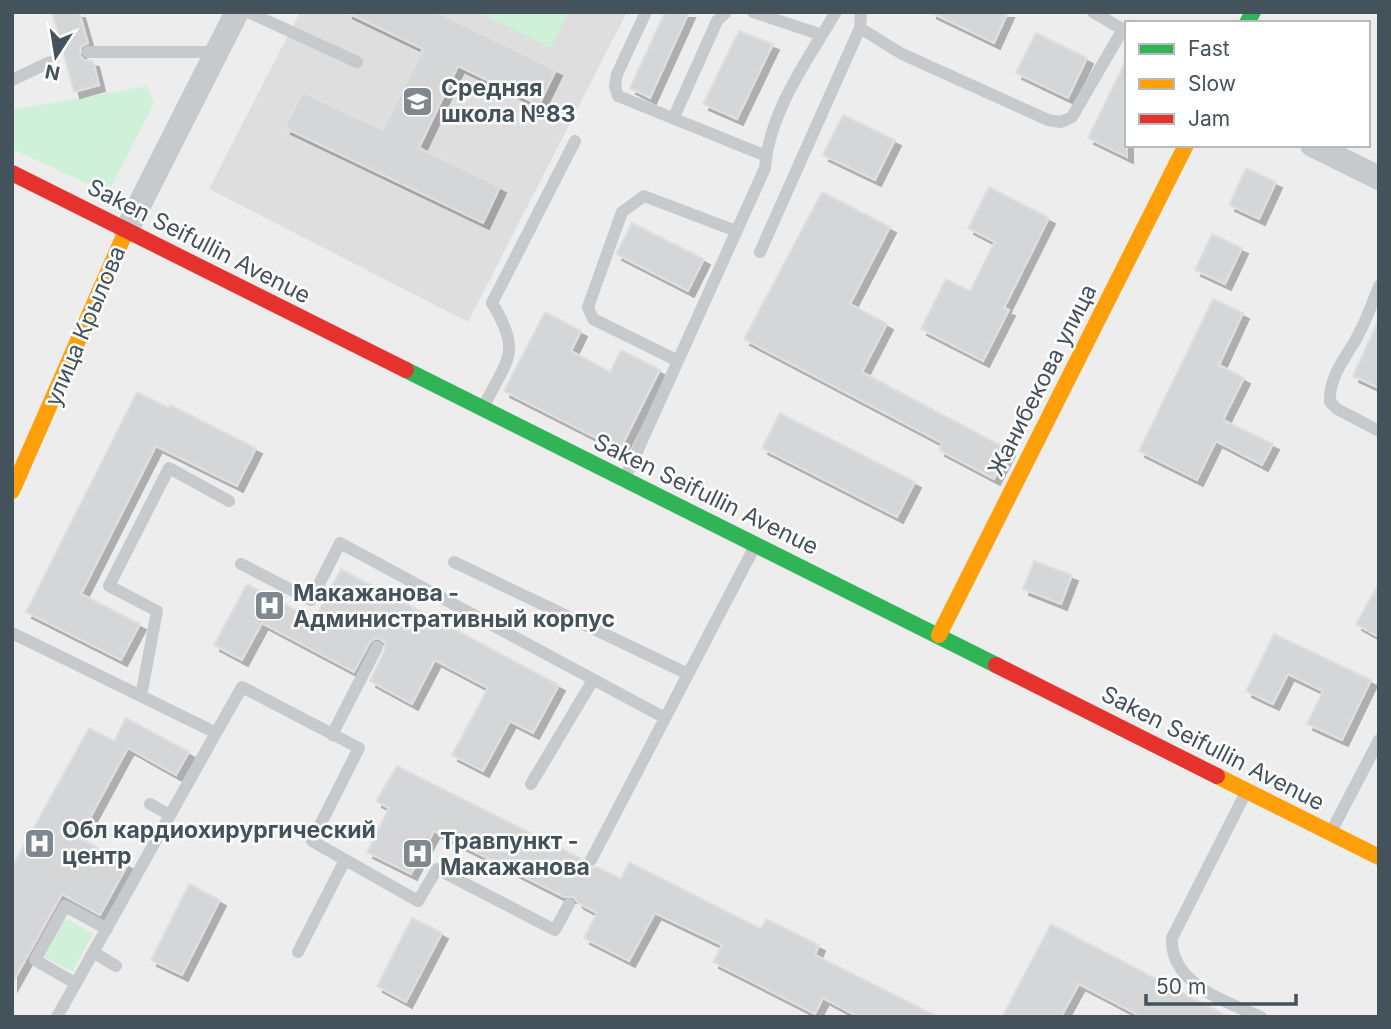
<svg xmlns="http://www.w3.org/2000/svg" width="1391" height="1029" viewBox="0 0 1391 1029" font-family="Inter,sans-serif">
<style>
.education{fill:#dfdedf}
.green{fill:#cff0d9}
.building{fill:#d5d6d7;stroke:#dfdfe0;stroke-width:2;filter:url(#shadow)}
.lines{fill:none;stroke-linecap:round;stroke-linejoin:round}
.lane{stroke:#c7cacc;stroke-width:12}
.street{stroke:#c7cacc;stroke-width:24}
.fast{stroke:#30b455;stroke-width:16}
.slow{stroke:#ff9f0a;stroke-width:16}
.jam{stroke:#e5322d;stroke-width:16}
.labels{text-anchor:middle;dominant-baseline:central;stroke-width:5;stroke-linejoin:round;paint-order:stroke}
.poi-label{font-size:23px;font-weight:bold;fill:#43525b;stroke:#fff;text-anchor:start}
.street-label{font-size:23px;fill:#43525b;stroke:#fff}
</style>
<defs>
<filter id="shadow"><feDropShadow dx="6" dy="6" stdDeviation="0" flood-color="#0004"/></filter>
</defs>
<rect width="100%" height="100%" fill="#eeeded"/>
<path class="education" d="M 300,12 L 627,12 L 468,322 L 209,189 Z"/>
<path class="green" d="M 478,12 L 569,12 L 551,48 Z
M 147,86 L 154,103 L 108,193 L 12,149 L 12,110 Z
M 64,918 L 93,933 L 73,972 L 44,957 Z"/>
<path class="building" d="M 52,12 L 79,12 L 88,43 L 81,47 L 80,56 L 84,60 L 93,61 L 99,85 L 74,92 Z
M 346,12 L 436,12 L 556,70 L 539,105 L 458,66 L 419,148 L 500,187 L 483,223 L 285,128 L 302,92 L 383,130 L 423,49 Z
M 665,12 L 689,12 L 650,98 L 630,88 Z
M 930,12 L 1008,12 L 994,43 Z
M 739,31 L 773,44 L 737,119 L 703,104 Z
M 1036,33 L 1087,58 L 1068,98 L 1016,73 Z
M 1127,58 L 1127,157 L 1088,138 Z
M 843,115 L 895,140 L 875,180 L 823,155 Z
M 1246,168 L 1276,182 L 1259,219 L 1229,205 Z
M 989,187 L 1049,218 L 1004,308 L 1009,310 L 983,361 L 921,329 L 946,279 L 970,291 L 995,242 L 968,228 Z
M 822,192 L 890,227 L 850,304 L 887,324 L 862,372 L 1009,450 L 994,479 L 939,450 L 942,443 L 744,339 Z
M 632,223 L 704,259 L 688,291 L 616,254 Z
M 1212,234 L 1242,248 L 1225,284 L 1195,270 Z
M 1213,299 L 1243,313 L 1219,365 L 1244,378 L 1223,420 L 1273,444 L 1262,465 L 1216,441 L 1197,480 L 1139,451 Z
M 545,312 L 581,331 L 571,351 L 610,372 L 621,350 L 660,370 L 620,450 L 504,391 Z
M 1379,319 L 1379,388 L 1353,376 Z
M 137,392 L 169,408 L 170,405 L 256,448 L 237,486 L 156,446 L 81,594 L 140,624 L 121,660 L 26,612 Z
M 780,413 L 915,482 L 897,517 L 762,448 Z
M 1034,561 L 1072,575 L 1061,604 L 1023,589 Z
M 341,569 L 559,685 L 533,733 L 510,721 L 483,771 L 452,755 L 488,688 L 435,660 L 412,704 L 370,681 L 385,650 L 385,643 L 380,639 L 376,638 L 370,642 L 354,672 L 262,623 L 242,660 L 214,645 L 247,584 L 314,620 Z
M 1379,583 L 1379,637 L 1356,624 Z
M 1274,634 L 1371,680 L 1342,740 L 1307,724 L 1323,691 L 1288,674 L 1273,704 L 1246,691 Z
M 126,718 L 189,752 L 176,775 L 128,748 L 79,838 L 128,864 L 100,915 L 62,894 L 12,984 L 12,867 L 89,728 L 114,741 Z
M 397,766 L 582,859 L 588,868 L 597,867 L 621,879 L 629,862 L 761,929 L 766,919 L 819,945 L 815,955 L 938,1017 L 859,1017 L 823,998 L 815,1014 L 713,962 L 722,945 L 655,913 L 629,961 L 584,938 L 597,913 L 578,903 L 574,897 L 564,897 L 434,831 L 411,874 L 367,852 L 389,808 L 376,801 Z
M 189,884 L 220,900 L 182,975 L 151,960 Z
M 412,918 L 442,933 L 406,1002 L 377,986 Z
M 1051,924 L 1229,1017 L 1142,1017 L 1079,984 L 1061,1017 L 1002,1017 Z"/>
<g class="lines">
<path class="lane" d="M 248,12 L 357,62
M 646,12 L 617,74 L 615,86 L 618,96 L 766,156
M 753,12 L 822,35
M 1093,12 L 1127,32
M 860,28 L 902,54 L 1048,120 L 1061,122 L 1072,117 L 1123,29
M 88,52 L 217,52
M 12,80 L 50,62
M 674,117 L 717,21 L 726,12
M 760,252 L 860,28 L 861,12
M 1379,286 C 1372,305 1365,323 1355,341 C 1343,361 1329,378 1330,402 L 1337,409 L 1379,431
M 678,361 L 593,319 L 588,307 L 622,212 L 644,196 L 736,231
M 485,404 C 508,358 522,352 492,303 L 575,141
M 626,476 L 765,168 C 769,112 808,59 836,12
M 454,562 L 688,674
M 241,564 L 311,600 L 340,543 L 665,718
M 12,633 L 141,696
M 216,733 L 242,687 L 359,748 L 312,841 L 418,901 L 437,869 L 555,930 L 569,904
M 332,735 L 377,647
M 531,784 L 593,680
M 1245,794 L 1172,938 C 1170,984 1225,1001 1261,1017
M 150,804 L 170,815
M 1332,830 L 1379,740
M 591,860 L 754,548
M 93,952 L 116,966
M 298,952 L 345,860
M 75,983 L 35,960 L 65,906 L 107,929
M 57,1017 L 216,733 L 141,696 L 157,611 L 109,586 L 169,468 L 229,501"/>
<path class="street" d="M 1312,145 L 1379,178
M 126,231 L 237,12"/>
<path class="fast" d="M 1247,23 L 1253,12
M 406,370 L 996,665"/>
<path class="slow" d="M 12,491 L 126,231
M 939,635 L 1186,145
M 1217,776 L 1379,857"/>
<path class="jam" d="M 12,173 L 406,370
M 996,665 L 1217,776"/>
</g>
<defs>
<symbol id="school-square" viewBox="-11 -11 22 22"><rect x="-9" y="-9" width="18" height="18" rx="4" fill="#7f888e" stroke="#fff"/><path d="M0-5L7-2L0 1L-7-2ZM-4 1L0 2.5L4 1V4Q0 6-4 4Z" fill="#fff"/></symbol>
<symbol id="hospital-square" viewBox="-11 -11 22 22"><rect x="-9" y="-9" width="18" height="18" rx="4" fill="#7f888e" stroke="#fff"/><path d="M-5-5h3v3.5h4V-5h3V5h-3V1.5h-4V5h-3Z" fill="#fff"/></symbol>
</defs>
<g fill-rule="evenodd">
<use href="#school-square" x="400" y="84" width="35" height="35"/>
<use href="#hospital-square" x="252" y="588" width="35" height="35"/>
<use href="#hospital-square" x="22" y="826" width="35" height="35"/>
<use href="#hospital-square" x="400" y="836" width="35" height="35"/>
</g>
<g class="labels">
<g class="poi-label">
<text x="441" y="88">Средняя<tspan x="441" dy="26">школа №83</tspan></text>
<text x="293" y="593">Макажанова -<tspan x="293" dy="26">Административный корпус</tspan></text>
<text x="62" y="830">Обл кардиохирургический<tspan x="62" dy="26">центр</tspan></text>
<text x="440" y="841">Травпункт -<tspan x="440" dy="26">Макажанова</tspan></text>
</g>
<g class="street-label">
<text transform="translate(199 241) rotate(27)">Saken Seifullin Avenue</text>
<text transform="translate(85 326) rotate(-67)">улица Крылова</text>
<text transform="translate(1042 380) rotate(-63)">Жанибекова улица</text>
<text transform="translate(706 494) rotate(26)">Saken Seifullin Avenue</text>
<text transform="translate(1213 748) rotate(27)">Saken Seifullin Avenue</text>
</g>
</g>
<rect width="1391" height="1029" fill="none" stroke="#43525b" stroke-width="28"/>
<rect x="1125" y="21" width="245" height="126" fill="#ffffff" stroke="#b4babd" stroke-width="2"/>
<rect x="1139" y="44" width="35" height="10" fill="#30b455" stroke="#b4babd" stroke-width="2"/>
<text x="1188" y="56" font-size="21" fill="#43525b">Fast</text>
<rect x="1139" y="79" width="35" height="10" fill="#ff9f0a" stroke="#b4babd" stroke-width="2"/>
<text x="1188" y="91" font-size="21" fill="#43525b">Slow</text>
<rect x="1139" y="114" width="35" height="10" fill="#e5322d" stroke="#b4babd" stroke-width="2"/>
<text x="1188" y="126" font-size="21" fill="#43525b">Jam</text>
<g transform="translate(56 56) rotate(192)" stroke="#ffffff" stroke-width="5" paint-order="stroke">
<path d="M0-5L12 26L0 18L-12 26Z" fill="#43525b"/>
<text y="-10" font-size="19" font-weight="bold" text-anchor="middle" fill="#43525b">N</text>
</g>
<path d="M1146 994v10h150v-10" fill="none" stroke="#43525b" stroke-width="3.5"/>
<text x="1156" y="994" font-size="21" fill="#43525b" stroke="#ffffff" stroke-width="5" paint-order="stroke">50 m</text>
</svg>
